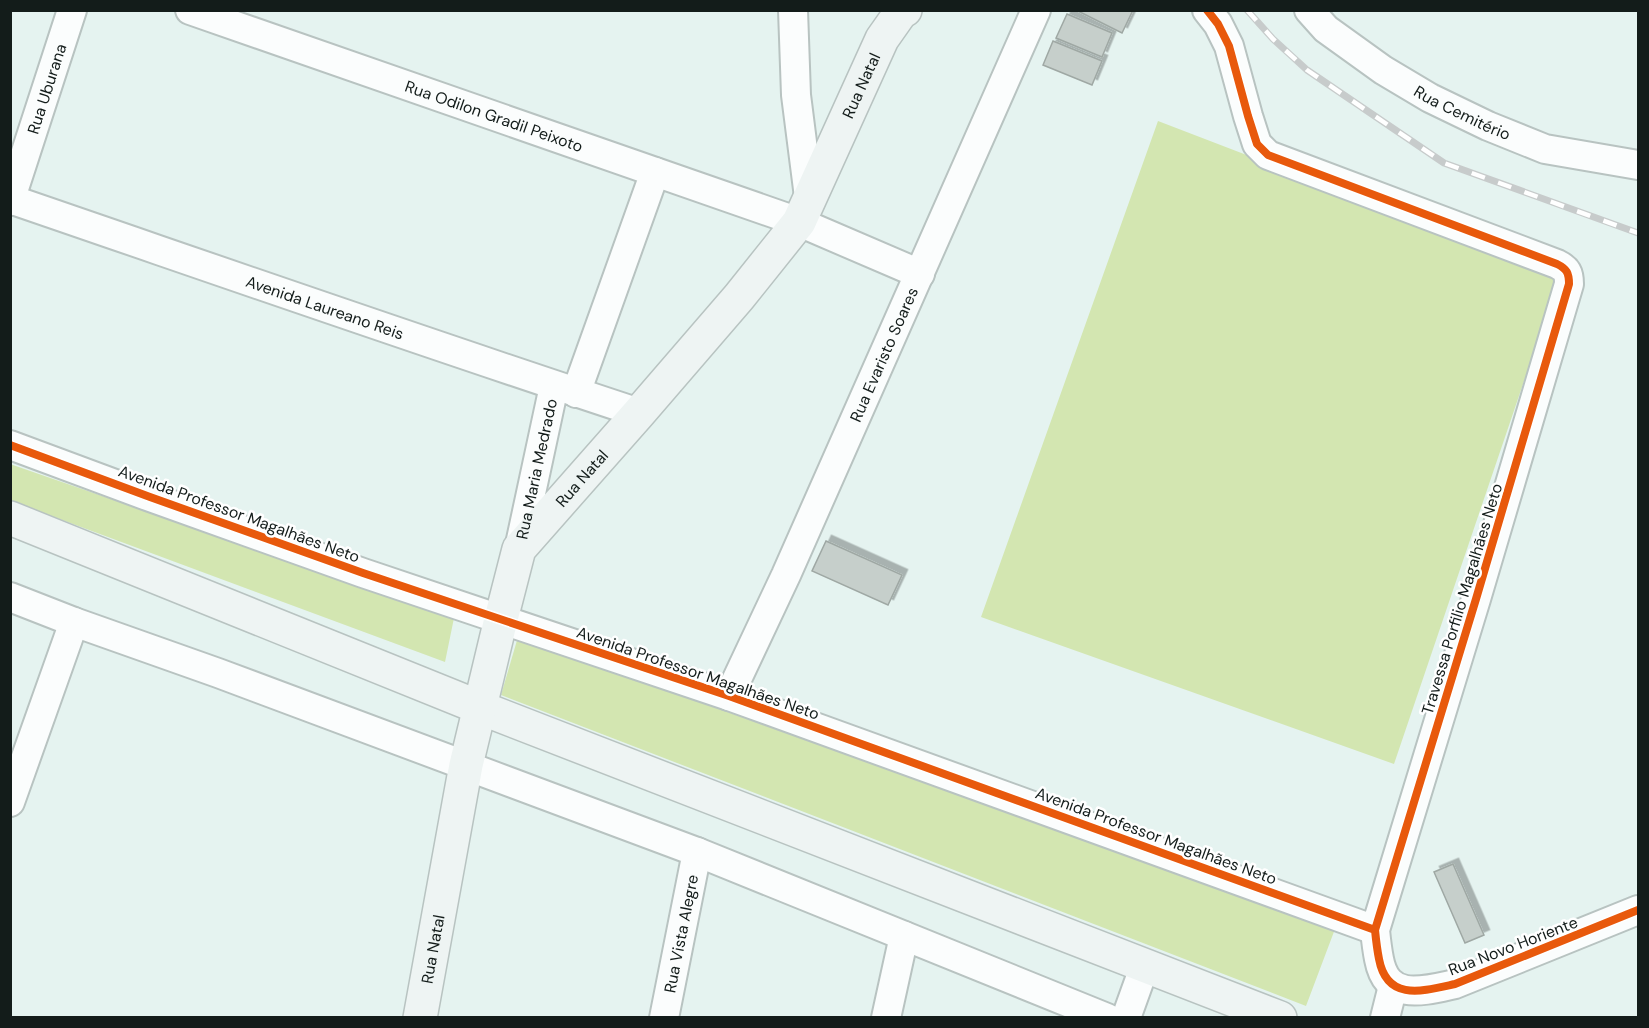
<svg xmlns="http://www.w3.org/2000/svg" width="1649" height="1028" viewBox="0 0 1649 1028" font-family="'DM Sans',sans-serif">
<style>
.green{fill:#d3e6b1}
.building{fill:#c6cfcb;stroke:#9fa8a4;stroke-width:1.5;filter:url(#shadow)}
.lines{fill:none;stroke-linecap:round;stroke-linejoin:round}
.street-casing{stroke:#b8c3c1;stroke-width:32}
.secondary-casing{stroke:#b8c3c1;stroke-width:36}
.street{stroke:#fbfdfd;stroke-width:28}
.secondary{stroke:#eef4f3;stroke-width:33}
.rail-casing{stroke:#c7cbcb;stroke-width:7}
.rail{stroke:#fff;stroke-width:4.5;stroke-dasharray:14;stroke-linecap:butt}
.cycleway-casing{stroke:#fff;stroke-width:11}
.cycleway{stroke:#e8590c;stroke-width:8}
.labels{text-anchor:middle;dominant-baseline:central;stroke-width:5;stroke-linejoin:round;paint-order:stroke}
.street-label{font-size:16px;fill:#131c1a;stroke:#fff}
</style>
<defs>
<filter id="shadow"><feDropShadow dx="5.5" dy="-5.5" stdDeviation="0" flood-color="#0004"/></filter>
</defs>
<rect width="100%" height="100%" fill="#e5f3f0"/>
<path class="green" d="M 1158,121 L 1560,275 L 1394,764 L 981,617 Z
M 10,464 L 454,618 L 445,662 L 11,501 Z
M 518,637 L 1335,929 L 1306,1006 L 501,695 Z"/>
<path class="building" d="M 1076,10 L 1133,10 L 1122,33 Z
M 1067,14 L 1112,33 L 1102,57 L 1056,38 Z
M 1053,41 L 1102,61 L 1092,85 L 1043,65 Z
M 826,541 L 902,575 L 888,605 L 812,571 Z
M 1453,864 L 1484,935 L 1465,943 L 1434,872 Z"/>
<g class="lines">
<defs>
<g id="street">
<path id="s1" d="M 190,10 L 799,222 L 920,274"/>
<path d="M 793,10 L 796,95 L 809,197"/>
<path d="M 1207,10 L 1218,24 L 1229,46 L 1248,116 L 1257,144 L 1268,155 L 1557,264 C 1567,269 1569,273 1569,284 L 1476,599 L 1375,930 C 1376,940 1377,949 1379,959 C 1387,1002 1423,991 1455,984 L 1638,910"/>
<path id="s2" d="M 1309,10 L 1326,29 L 1383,70 L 1430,98 L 1488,126 L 1545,149 L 1638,165"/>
<path id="s3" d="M 10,199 C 220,271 429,344 639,413"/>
<path id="s4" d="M 10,201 L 72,10"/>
<path d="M 576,393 L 655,172"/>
<path d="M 10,445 L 150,497 L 363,573 L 729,696 L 1375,930"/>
<path id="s5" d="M 519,549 L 554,386"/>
<path d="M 10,597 L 74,622 L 218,673 L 697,852 L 1107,1018"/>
<path id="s6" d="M 729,696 L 786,575 L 1036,10"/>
<path d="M 10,802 L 74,622"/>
<path id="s7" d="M 664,1018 L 697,852"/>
<path d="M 886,1018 L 904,936"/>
<path d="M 1126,1018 L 1145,965"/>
<path d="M 1385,1018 L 1393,986"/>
</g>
<g id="secondary">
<path d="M 10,518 L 481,708 L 1280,1018"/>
<path id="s8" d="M 420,1018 L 466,765 L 501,619 L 519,549 L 639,413 L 739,297 L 799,222 L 882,39 L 901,12 L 905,10"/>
</g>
</defs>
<use href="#street" class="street-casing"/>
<use href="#secondary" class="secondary-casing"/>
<use href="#street" class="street"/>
<use href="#secondary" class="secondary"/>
<defs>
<path id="rail" d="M 1247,10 L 1273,39 L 1307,70 L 1444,163 L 1638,233"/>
</defs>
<use href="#rail" class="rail-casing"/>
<use href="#rail" class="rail"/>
<defs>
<path id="cycleway" d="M 1207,10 L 1218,24 L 1229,46 L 1248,116 L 1257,144 L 1268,155 L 1557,264 C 1567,269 1569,273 1569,284 L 1476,599 L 1375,930 C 1376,940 1377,949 1379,959 C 1387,1002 1423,991 1455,984 L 1638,910
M 10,445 L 150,497 L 363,573 L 729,696 L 1375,930"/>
</defs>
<use href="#cycleway" class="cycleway-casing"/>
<use href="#cycleway" class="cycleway"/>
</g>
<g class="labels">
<g class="street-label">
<text stroke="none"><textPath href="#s8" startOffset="1060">Rua Natal</textPath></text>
<text stroke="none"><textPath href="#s4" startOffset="118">Rua Uburana</textPath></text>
<text stroke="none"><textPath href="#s2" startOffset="186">Rua Cemitério</textPath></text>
<text stroke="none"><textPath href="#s1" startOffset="322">Rua Odilon Gradil Peixoto</textPath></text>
<text stroke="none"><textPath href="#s3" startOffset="333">Avenida Laureano Reis</textPath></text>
<text stroke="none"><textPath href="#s6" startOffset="375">Rua Evaristo Soares</textPath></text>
<text stroke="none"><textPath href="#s5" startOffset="82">Rua Maria Medrado</textPath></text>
<text stroke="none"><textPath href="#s8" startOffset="574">Rua Natal</textPath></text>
<text transform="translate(239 514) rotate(20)">Avenida Professor Magalhães Neto</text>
<text transform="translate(1462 599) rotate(-73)">Travessa Porfilio Magalhães Neto</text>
<text transform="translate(698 673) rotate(19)">Avenida Professor Magalhães Neto</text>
<text transform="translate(1156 836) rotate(20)">Avenida Professor Magalhães Neto</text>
<text stroke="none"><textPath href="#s7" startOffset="86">Rua Vista Alegre</textPath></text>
<text transform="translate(1513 946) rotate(-21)">Rua Novo Horiente</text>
<text stroke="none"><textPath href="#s8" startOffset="70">Rua Natal</textPath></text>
</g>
</g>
<rect width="1649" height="1028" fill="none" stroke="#131c1a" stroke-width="24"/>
</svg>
